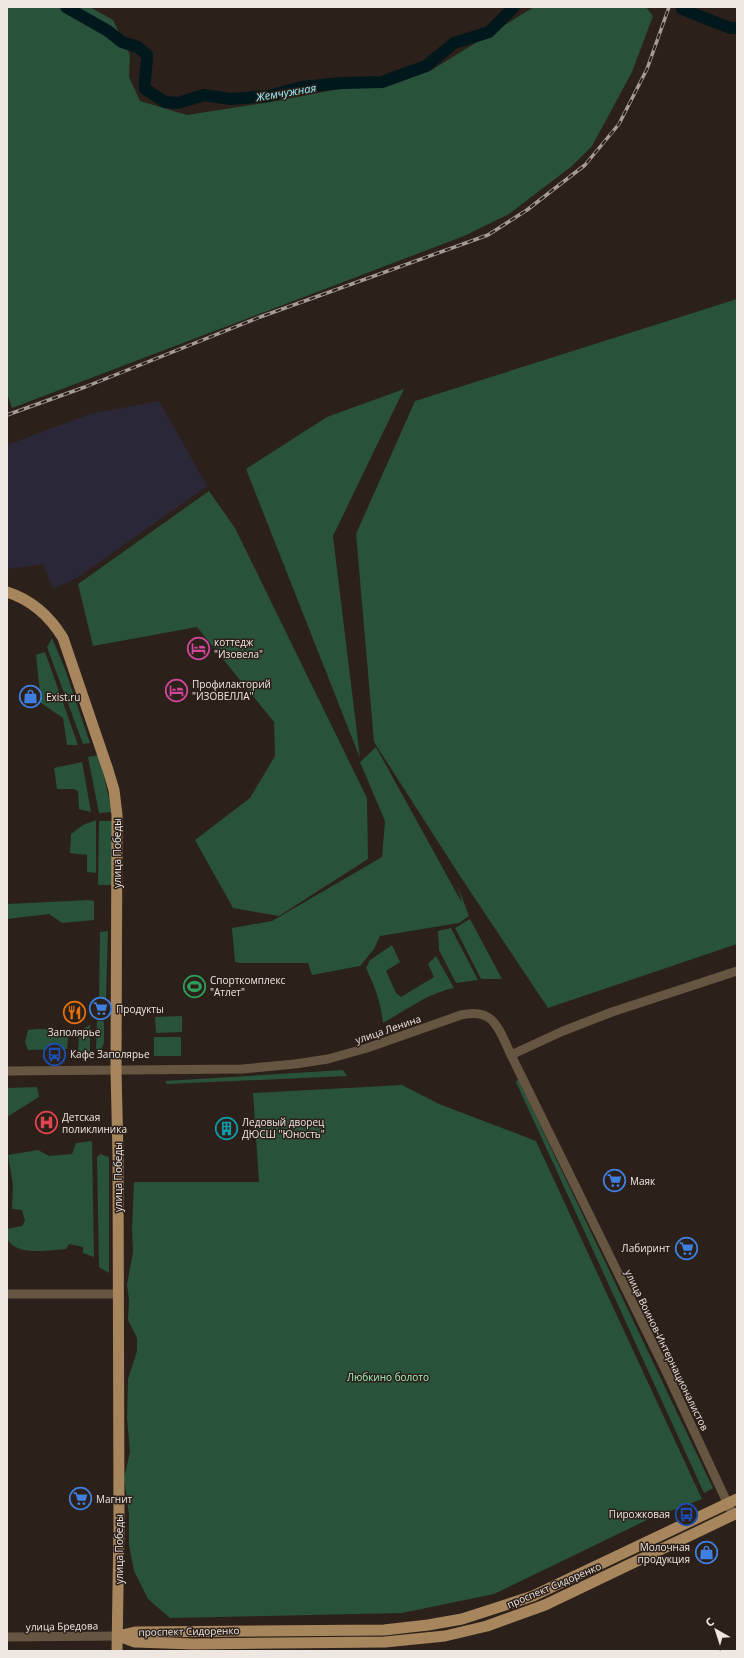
<svg xmlns="http://www.w3.org/2000/svg" width="744" height="1658" viewBox="0 0 744 1658" font-family="'Open Sans',sans-serif">
<style>
.industrial{fill:#2a2838}
.green{fill:#285239}
.lines{fill:none;stroke-linecap:round;stroke-linejoin:round}
.river{stroke:#00181b;stroke-width:12}
.minor{stroke:#655541;stroke-width:9}
.major{stroke:#a7865d;stroke-width:11}
.rail-casing{stroke:#a69c97;stroke-width:3.5}
.rail{stroke:#2c201a;stroke-width:2;stroke-dasharray:6;stroke-linecap:butt}
.labels{text-anchor:middle;dominant-baseline:central;stroke-width:3;stroke-linejoin:round;paint-order:stroke}
.poi-label{font-size:10px;fill:#efe7e2;stroke:#2c201a;text-anchor:start}
.street-label{font-size:10px;fill:#efe7e2;stroke:#2c201a}
.park-label{font-size:10px;fill:#9ef4bf;stroke:#2c201a}
.water-label{font-size:11px;font-style:italic;fill:#93f0fc;stroke:#2c201a}
</style>
<rect width="100%" height="100%" fill="#2c201a"/>
<path class="industrial" d="M 159,401 L 207,486 L 77,578 L 53,589 L 43,564 L 7,569 L 7,445 L 90,414 Z"/>
<path class="green" d="M 7,7 L 90,7 L 113,20 L 130,55 L 129,77 L 140,101 L 187,115 L 277,101 L 430,71 L 534,7 L 646,7 L 653,16 L 632,72 L 592,146 L 572,166 L 509,214 L 464,236 L 12,408 L 7,393 Z
M 737,299 L 737,944 L 548,1008 L 460,876 L 374,742 L 356,534 L 415,401 Z
M 404,389 L 333,536 L 360,758 L 246,469 L 327,417 Z
M 209,491 L 235,528 L 367,798 L 368,859 L 279,916 L 233,908 L 195,840 L 250,798 L 275,756 L 274,722 L 197,627 L 93,646 L 78,584 Z
M 52,638 L 65,669 L 90,743 L 83,744 L 47,647 Z
M 45,652 L 78,745 L 67,745 L 63,718 L 41,703 L 36,655 Z
M 376,747 L 462,903 L 458,887 L 469,916 L 459,923 L 380,936 L 374,949 L 360,966 L 312,975 L 308,963 L 241,963 L 235,962 L 232,928 L 272,921 L 382,857 L 385,821 L 360,762 Z
M 99,755 L 112,812 L 99,813 L 88,757 Z
M 82,762 L 91,812 L 79,809 L 78,791 L 74,789 L 57,789 L 54,768 Z
M 96,820 L 96,873 L 87,872 L 87,855 L 70,853 L 71,834 L 83,825 Z
M 99,821 L 113,821 L 114,885 L 98,885 Z
M 89,900 L 94,901 L 94,920 L 62,923 L 49,914 L 7,919 L 7,904 Z
M 470,919 L 502,979 L 481,979 L 455,928 Z
M 451,928 L 478,980 L 456,983 L 439,950 L 438,931 Z
M 108,931 L 106,999 L 99,1000 L 100,932 Z
M 392,945 L 400,962 L 386,971 L 396,993 L 401,997 L 434,977 L 428,964 L 436,956 L 454,988 C 428,993 405,1011 383,1023 C 381,1003 375,987 366,968 L 370,960 Z
M 182,1016 L 182,1032 L 156,1033 L 155,1017 Z
M 97,1021 L 104,1021 L 104,1043 L 101,1050 L 96,1049 Z
M 90,1025 L 90,1053 L 78,1053 L 79,1031 Z
M 36,1029 L 69,1029 L 67,1049 L 28,1050 L 25,1042 L 28,1030 Z
M 154,1037 L 181,1037 L 181,1056 L 154,1056 Z
M 343,1070 L 347,1076 L 167,1084 L 165,1081 Z
M 518,1079 L 713,1488 L 704,1493 L 516,1082 Z
M 402,1085 L 439,1104 L 536,1141 L 702,1499 L 649,1519 L 494,1594 L 402,1613 L 170,1618 L 148,1599 L 134,1571 L 129,1545 L 129,1515 L 124,1478 L 130,1452 L 127,1418 L 128,1379 L 137,1351 L 137,1338 L 128,1320 L 129,1300 L 127,1285 L 133,1252 L 132,1229 L 134,1182 L 259,1182 L 253,1093 Z
M 37,1087 L 39,1097 L 7,1117 L 7,1088 Z
M 92,1141 L 94,1257 L 83,1253 L 83,1247 L 69,1244 L 66,1249 C 49,1250 15,1257 7,1238 C 6,1236 7,1231 7,1229 L 22,1226 L 25,1221 L 22,1210 L 12,1209 L 13,1185 L 8,1155 L 38,1150 L 49,1156 L 72,1154 L 76,1143 Z
M 100,1154 L 109,1157 L 109,1273 L 99,1267 L 97,1157 Z"/>
<g class="lines">
<path class="river" d="M 66,7 L 108,31 L 122,42 L 138,47 L 147,55 C 147,67 144,78 145,89 L 165,102 L 178,103 L 204,95 L 231,99 L 268,96 L 302,87 L 342,83 L 382,82 L 426,66 L 454,43 L 489,32 L 514,7
M 682,9 L 730,28 L 737,28"/>
<path class="minor" d="M 511,1055 L 563,1031 L 612,1012 L 737,971
M 7,1071 L 242,1069 L 295,1064 L 328,1059 L 367,1048 L 461,1015 C 495,1007 499,1030 511,1055 L 665,1369 L 733,1515
M 7,1294 L 118,1294
M 7,1637 L 118,1636"/>
<path class="major" d="M 7,592 C 32,600 49,615 63,638 L 108,770 L 114,790 L 117,815 L 116,1070 L 118,1155 L 119,1525 L 117,1651
M 118,1636 L 135,1632 L 384,1630 L 428,1625 L 462,1619 L 533,1596 L 737,1499
M 119,1636 L 135,1642 L 193,1644 L 385,1642 L 445,1636 L 487,1626 L 545,1605 L 737,1513"/>
<defs>
<path id="rail" d="M 7,415 L 85,387 L 260,317 L 488,235 L 527,210 L 585,165 L 619,124 L 647,69 L 669,7"/>
</defs>
<use href="#rail" class="rail-casing"/>
<use href="#rail" class="rail"/>
</g>
<defs>
<symbol id="hotel-ring" viewBox="-11 -11 22 22"><circle r="9.5" fill="#2c201a" stroke="#d1479c" stroke-width="1.5"/><path d="M-6-4.5h1.5V1H6V5H4.5V3h-9V5H-6ZM-4 0a1.8 1.8 0 1 1 3.6 0ZM.5 0V-2.5h3Q6-2.5 6 0Z" fill="#d1479c"/></symbol>
<symbol id="shop-ring" viewBox="-11 -11 22 22"><circle r="9.5" fill="#2c201a" stroke="#3f7fe0" stroke-width="1.5"/><path d="M-5-2.5h2.3a2.7 3.5 0 0 1 5.4 0H5L5.5 6h-11ZM-1.5-2.5h3a1.5 2.3 0 0 0-3 0Z" fill="#3f7fe0"/></symbol>
<symbol id="stadium-ring" viewBox="-11 -11 22 22"><circle r="9.5" fill="#2c201a" stroke="#2e9e5b" stroke-width="1.5"/><path d="M0-5a6.5 5 0 1 0 0 10a6.5 5 0 1 0 0-10ZM-3.5-1.8h7v3.6h-7Z" fill="#2e9e5b"/></symbol>
<symbol id="supermarket-ring" viewBox="-11 -11 22 22"><circle r="9.5" fill="#2c201a" stroke="#3f7fe0" stroke-width="1.5"/><path d="M-6-5.5h2.5l.6 2H6L4.5 2H-2.5L-4.4-4H-6ZM-1.5 3.2a1.3 1.3 0 1 0 .1 0ZM3 3.2a1.3 1.3 0 1 0 .1 0Z" fill="#3f7fe0"/></symbol>
<symbol id="restaurant-ring" viewBox="-11 -11 22 22"><circle r="9.5" fill="#2c201a" stroke="#e8710a" stroke-width="1.5"/><path d="M-5-6h1v4h1v-4h1v4h1v-4h1v5L-1.5 .5V6h-2V.5L-5-1ZM5-6V6H3V1.5H1.5Q1.5-4 5-6Z" fill="#e8710a"/></symbol>
<symbol id="bus-ring" viewBox="-11 -11 22 22"><circle r="9.5" fill="#2c201a" stroke="#1a4fb4" stroke-width="1.5"/><path d="M-5-6H5V4H4V6H2V4H-2V6H-4V4H-5ZM-3.5-4V0h7V-4ZM-3.5 1.2v1.5H-2V1.2ZM2 1.2v1.5H3.5V1.2Z" fill="#1a4fb4"/></symbol>
<symbol id="hospital-ring" viewBox="-11 -11 22 22"><circle r="9.5" fill="#2c201a" stroke="#e0444e" stroke-width="1.5"/><path d="M-5-5h3v3.5h4V-5h3V5h-3V1.5h-4V5h-3Z" fill="#e0444e"/></symbol>
<symbol id="building-ring" viewBox="-11 -11 22 22"><circle r="9.5" fill="#2c201a" stroke="#0f9aa8" stroke-width="1.5"/><path d="M-4-6H4V6H1V3H-1V6H-4ZM-2.5-4.3h1.7v1.8h-1.7ZM.8-4.3h1.7v1.8H.8ZM-2.5-1h1.7V.8h-1.7ZM.8-1h1.7V.8H.8Z" fill="#0f9aa8"/></symbol>
</defs>
<g fill-rule="evenodd">
<use href="#hotel-ring" x="186" y="636" width="25" height="25"/>
<use href="#hotel-ring" x="164" y="678" width="25" height="25"/>
<use href="#shop-ring" x="18" y="684" width="25" height="25"/>
<use href="#stadium-ring" x="182" y="974" width="25" height="25"/>
<use href="#supermarket-ring" x="88" y="996" width="25" height="25"/>
<use href="#restaurant-ring" x="62" y="1000" width="25" height="25"/>
<use href="#bus-ring" x="42" y="1042" width="25" height="25"/>
<use href="#hospital-ring" x="34" y="1110" width="25" height="25"/>
<use href="#building-ring" x="214" y="1116" width="25" height="25"/>
<use href="#supermarket-ring" x="602" y="1168" width="25" height="25"/>
<use href="#supermarket-ring" x="674" y="1236" width="25" height="25"/>
<use href="#supermarket-ring" x="68" y="1486" width="25" height="25"/>
<use href="#bus-ring" x="674" y="1502" width="25" height="25"/>
<use href="#shop-ring" x="694" y="1540" width="25" height="25"/>
</g>
<g class="labels">
<g class="poi-label">
<text x="214" y="642">коттедж<tspan x="214" dy="12">"Изовела"</tspan></text>
<text x="192" y="684">Профилакторий<tspan x="192" dy="12">"ИЗОВЕЛЛА"</tspan></text>
<text x="46" y="697">Exist.ru</text>
<text x="210" y="980">Спорткомплекс<tspan x="210" dy="12">"Атлет"</tspan></text>
<text x="116" y="1009">Продукты</text>
<text x="74" y="1032" text-anchor="middle">Заполярье</text>
<text x="70" y="1054">Кафе Заполярье</text>
<text x="62" y="1117">Детская<tspan x="62" dy="12">поликлиника</tspan></text>
<text x="242" y="1122">Ледовый дворец<tspan x="242" dy="12">ДЮСШ "Юность"</tspan></text>
<text x="630" y="1181">Маяк</text>
<text x="670" y="1248" text-anchor="end">Лабиринт</text>
<text x="96" y="1499">Магнит</text>
<text x="670" y="1514" text-anchor="end">Пирожковая</text>
<text x="690" y="1547" text-anchor="end">Молочная<tspan x="690" dy="12">продукция</tspan></text>
</g>
<g class="street-label">
<text transform="translate(117 853) rotate(-90)">улица Победы</text>
<text transform="translate(388 1029) rotate(-19)">улица Ленина</text>
<text transform="translate(118 1177) rotate(-90)">улица Победы</text>
<text transform="translate(667 1350) rotate(64)">улица Воинов-Интернационалистов</text>
<text transform="translate(119 1549) rotate(-90)">улица Победы</text>
<text transform="translate(554 1585) rotate(-23)">проспект Сидоренко</text>
<text transform="translate(62 1626) rotate(-1)">улица Бредова</text>
<text transform="translate(189 1631) rotate(-1)">проспект Сидоренко</text>
</g>
<g class="park-label">
<text x="388" y="1377">Любкино болото</text>
</g>
<g class="water-label">
<text transform="translate(286 92) rotate(-9)">Жемчужная</text>
</g>
</g>
<rect width="744" height="1658" fill="none" stroke="#efe7e2" stroke-width="16"/>
<g transform="translate(716 1630) rotate(321)" stroke="#2c201a" stroke-width="3" paint-order="stroke">
<path d="M0-3L7 15L0 10L-7 15Z" fill="#efe7e2"/>
<text y="-6" font-size="11" font-weight="bold" text-anchor="middle" fill="#efe7e2">С</text>
</g>
</svg>
